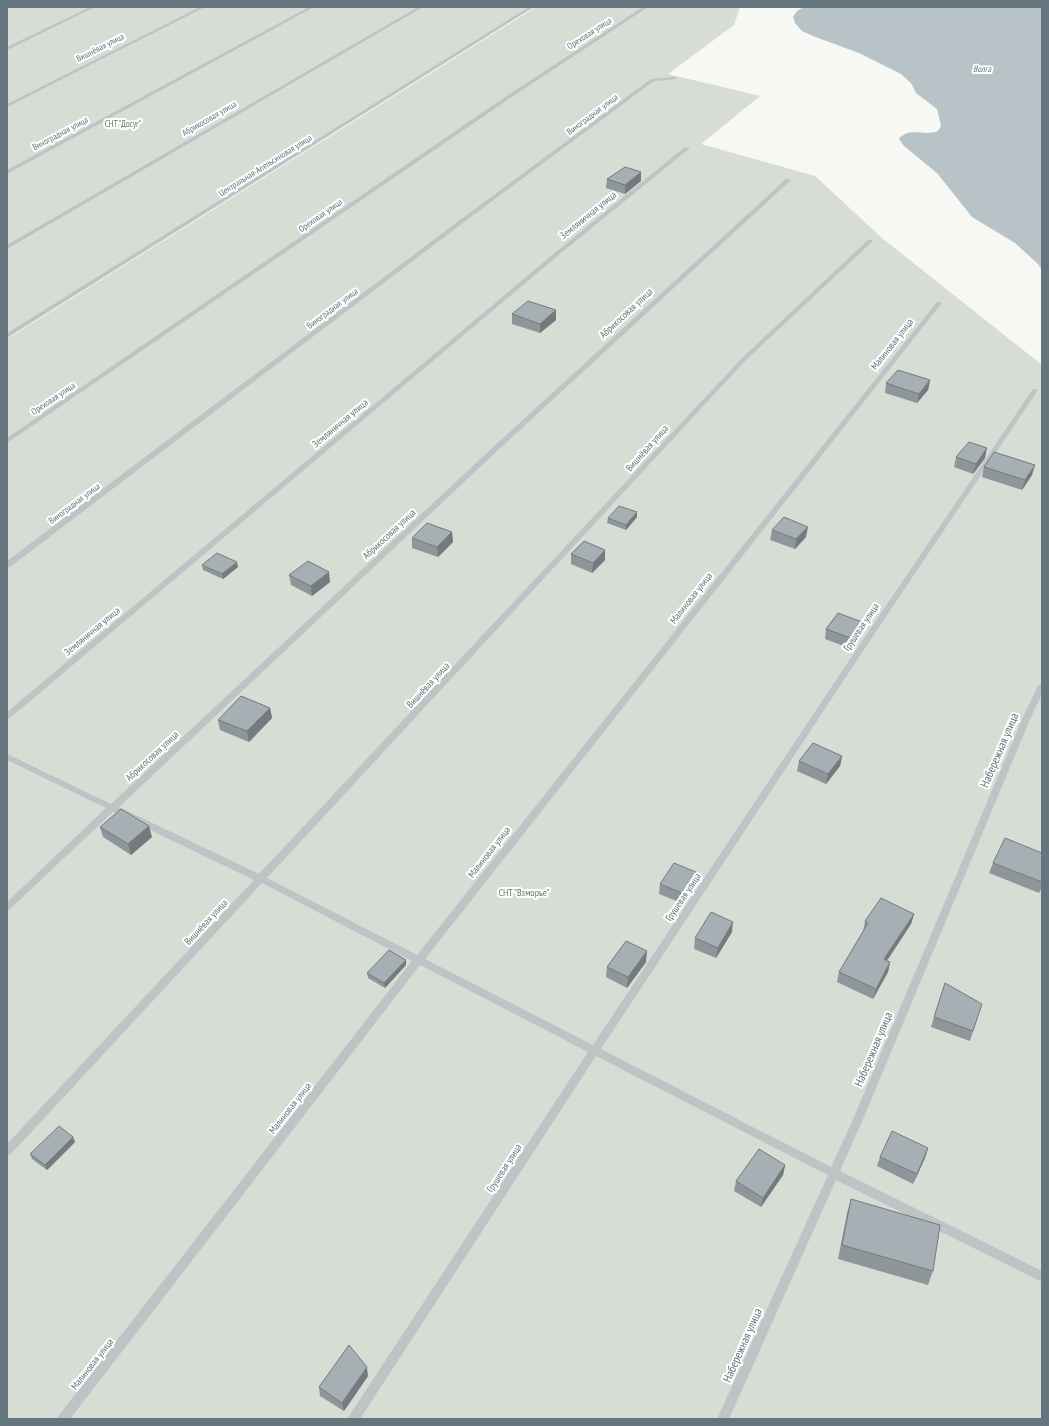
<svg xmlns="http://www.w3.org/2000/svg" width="1049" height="1426" viewBox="0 0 1049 1426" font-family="'PT Sans Narrow',sans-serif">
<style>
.green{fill:#d7dcd4}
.water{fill:#b7c3c6}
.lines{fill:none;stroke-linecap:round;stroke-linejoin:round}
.lane{fill:#bec3c6;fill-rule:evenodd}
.wall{fill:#8f969a}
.shaded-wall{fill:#747a7d}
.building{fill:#a6afb3;stroke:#747a7d}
.labels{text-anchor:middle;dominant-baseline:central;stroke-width:4;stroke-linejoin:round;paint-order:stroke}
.far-street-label{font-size:9px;fill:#64757d;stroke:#fff}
.far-water-label{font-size:9px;font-style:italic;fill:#5f7478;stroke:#fff}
.far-park-label{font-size:9px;fill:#677663;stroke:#fff}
.street-label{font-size:10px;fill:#64757d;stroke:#fff}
.park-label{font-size:10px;fill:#677663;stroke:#fff}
.near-street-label{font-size:12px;fill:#64757d;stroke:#fff}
</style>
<rect width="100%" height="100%" fill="#f7f7f4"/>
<path class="green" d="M 7,7 L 530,7 L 7,333 Z
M 536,7 L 740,7 L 734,25 L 668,74 L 760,96 L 701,144 L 815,176 L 882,238 L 1042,365 L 1042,1419 L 7,1419 L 7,339 Z"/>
<path class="water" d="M 804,7 L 1042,7 L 1042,270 L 1038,264 L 1015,243 L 972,217 L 937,173 L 904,146 L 899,139 C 909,126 924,137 938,131 L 941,126 L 937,109 L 916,93 L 911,83 L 901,74 L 859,53 L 813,36 L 802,31 L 795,23 L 793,17 L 797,11 Z"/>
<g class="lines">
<path class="lane" d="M 90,7 L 95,7 L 7,50 L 7,47 Z
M 200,7 L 205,7 L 7,107 L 7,104 Z
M 309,7 L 314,7 L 7,174 L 7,170 Z
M 418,7 L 423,7 L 7,249 L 7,245 Z
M 529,7 L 534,7 L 7,338 L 7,333 Z
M 643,7 L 648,7 L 512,97 L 7,443 L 7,438 L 508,95 Z
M 674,77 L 676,77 L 676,79 L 654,81 L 468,219 L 10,567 L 7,567 L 7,561 L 464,217 L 651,79 Z
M 685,147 L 690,148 L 561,253 L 10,718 L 7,719 L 7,712 L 557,251 Z
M 786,179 L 791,180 L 496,452 L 119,807 L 259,874 L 741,359 L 868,240 L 872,240 L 872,242 L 745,361 L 267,878 L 417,955 L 937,302 L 941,302 L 941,304 L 425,959 L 593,1045 L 860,644 L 1033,389 L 1037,389 L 1038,390 L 865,648 L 601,1049 L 831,1167 L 851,1124 L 1023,717 L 1038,686 L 1042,683 L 1042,694 L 1031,717 L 861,1124 L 840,1171 L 1042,1271 L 1042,1282 L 836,1180 L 729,1419 L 717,1419 L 828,1175 L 596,1056 L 360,1419 L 347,1419 L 588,1052 L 420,965 L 70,1419 L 57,1419 L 59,1415 L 412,961 L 262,883 L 11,1154 L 7,1156 L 7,1144 L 254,880 L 113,812 L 10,909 L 7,911 L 7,902 L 106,808 L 7,760 L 7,754 L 111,804 L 491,449 Z"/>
</g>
<path class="wall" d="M 607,179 L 641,181 L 625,194 L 606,188 Z
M 556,310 L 556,320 L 540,333 L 512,324 L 512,314 Z
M 930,380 L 928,390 L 917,403 L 885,393 L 886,383 Z
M 956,457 L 985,458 L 973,474 L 954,467 Z
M 984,467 L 1032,475 L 1022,490 L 982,477 Z
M 637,517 L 626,530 L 607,523 L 608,518 Z
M 772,530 L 806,537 L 795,549 L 770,540 Z
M 452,532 L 453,542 L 438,557 L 412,548 L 412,538 Z
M 571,554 L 605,560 L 592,573 L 571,564 Z
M 202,565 L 238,567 L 223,579 L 203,570 Z
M 289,575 L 330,582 L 312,596 L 291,585 Z
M 862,622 L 860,633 L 849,648 L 825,639 L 826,629 Z
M 270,708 L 272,718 L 249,742 L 220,730 L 218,720 Z
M 842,756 L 840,766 L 826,784 L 797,771 L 799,761 Z
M 100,827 L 152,837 L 131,855 L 103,837 Z
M 1042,853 L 1042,887 L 1039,893 L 989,873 L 993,863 Z
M 698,873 L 697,883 L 684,904 L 659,894 L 660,884 Z
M 914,914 L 911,924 L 887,961 L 890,962 L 888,972 L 873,999 L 837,982 L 839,972 L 863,932 L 865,921 Z
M 732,932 L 716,958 L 694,949 L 695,938 Z
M 406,960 L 406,965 L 385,988 L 368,978 L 367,973 Z
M 646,962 L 627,988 L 606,977 L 607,967 Z
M 982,1004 L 970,1041 L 931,1027 L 934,1017 Z
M 75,1142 L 47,1170 L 32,1159 L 30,1154 Z
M 928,1148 L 925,1158 L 913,1184 L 877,1166 L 880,1157 Z
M 785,1165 L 783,1175 L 761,1207 L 734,1191 L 736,1181 Z
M 851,1199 L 933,1271 L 928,1285 L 838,1259 L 847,1213 Z
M 368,1376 L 344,1411 L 320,1396 L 319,1387 Z"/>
<path class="shaded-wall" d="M 641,172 L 641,181 L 625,194 L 625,185 Z
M 556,310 L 556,320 L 540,333 L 540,324 Z
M 930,380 L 928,390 L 917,403 L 919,394 Z
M 987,448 L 985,458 L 973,474 L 976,464 Z
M 1035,465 L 1032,475 L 1022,490 L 1025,480 Z
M 637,512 L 637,517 L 626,530 L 626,525 Z
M 808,527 L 806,537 L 795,549 L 796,539 Z
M 452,532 L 453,542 L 438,557 L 437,547 Z
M 605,550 L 605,560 L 592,573 L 593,563 Z
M 237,562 L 238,567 L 223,579 L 222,574 Z
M 329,572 L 330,582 L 312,596 L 311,586 Z
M 862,622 L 860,633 L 849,648 L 851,638 Z
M 270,708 L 272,718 L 249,742 L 247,731 Z
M 842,756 L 840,766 L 826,784 L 828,774 Z
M 149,826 L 152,837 L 131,855 L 128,844 Z
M 698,873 L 697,883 L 684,904 L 685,894 Z
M 914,914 L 911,924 L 881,969 L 884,959 Z
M 733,922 L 732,932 L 716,958 L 718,948 Z
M 647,951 L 646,962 L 627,988 L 628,977 Z
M 406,960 L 406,965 L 385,988 L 384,983 Z
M 890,962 L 888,972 L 873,999 L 876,989 Z
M 73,1137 L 75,1142 L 47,1170 L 45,1165 Z
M 928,1148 L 925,1158 L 913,1184 L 917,1174 Z
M 785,1165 L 783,1175 L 761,1207 L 763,1198 Z
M 367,1367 L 368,1376 L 344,1411 L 342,1403 Z"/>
<path class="building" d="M 625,167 L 641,172 L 625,185 L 607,179 Z
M 528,301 L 556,310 L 540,324 L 512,314 Z
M 898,370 L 930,380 L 919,394 L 886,383 Z
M 969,442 L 987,448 L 976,464 L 956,457 Z
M 994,452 L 1035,465 L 1025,480 L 984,467 Z
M 619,506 L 637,512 L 626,525 L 608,518 Z
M 784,517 L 808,527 L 796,539 L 772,530 Z
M 427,523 L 452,532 L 437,547 L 412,538 Z
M 584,541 L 605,550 L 593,563 L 571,554 Z
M 217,553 L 237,562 L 222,574 L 202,565 Z
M 308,561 L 329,572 L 311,586 L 289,575 Z
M 838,613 L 862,622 L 851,638 L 826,629 Z
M 241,696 L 270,708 L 247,731 L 218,720 Z
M 813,743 L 842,756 L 828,774 L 799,761 Z
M 121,809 L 149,826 L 128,844 L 100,827 Z
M 1005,838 L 1042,853 L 1042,882 L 993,863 Z
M 674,863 L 698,873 L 685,894 L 660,884 Z
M 881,898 L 914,914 L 884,959 L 890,962 L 876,989 L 839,972 L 868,923 L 865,921 Z
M 711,912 L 733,922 L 718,948 L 695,938 Z
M 626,941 L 647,951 L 628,977 L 607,967 Z
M 389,950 L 406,960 L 384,983 L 367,973 Z
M 945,983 L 982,1004 L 973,1031 L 934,1017 Z
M 59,1126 L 73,1137 L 45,1165 L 30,1154 Z
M 892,1131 L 928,1148 L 917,1174 L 880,1157 Z
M 759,1149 L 785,1165 L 763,1198 L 736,1181 Z
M 851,1199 L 940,1225 L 933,1271 L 842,1245 Z
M 349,1345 L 367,1367 L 342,1403 L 319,1387 Z"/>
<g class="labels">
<g class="far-street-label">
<text transform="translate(589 33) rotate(-33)">Ореховая улица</text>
<text transform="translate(100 47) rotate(-27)">Вишнёвая улица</text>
<text transform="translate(592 114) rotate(-37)">Виноградная улица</text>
<text transform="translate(209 118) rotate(-30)">Абрикосовая улица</text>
<text transform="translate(60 133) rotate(-28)">Виноградная улица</text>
<text transform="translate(265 165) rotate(-32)">Центральная-Апельсиновая улица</text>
<text transform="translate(320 215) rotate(-35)">Ореховая улица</text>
<text transform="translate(332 308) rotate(-37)">Виноградная улица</text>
<text transform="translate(53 398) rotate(-34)">Ореховая улица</text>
<text transform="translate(74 503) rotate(-37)">Виноградная улица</text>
</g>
<g class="far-water-label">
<text x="982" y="68">Волга</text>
</g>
<g class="far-park-label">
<text x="123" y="123">СНТ "Досуг"</text>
</g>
<g class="street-label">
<text transform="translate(588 215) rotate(-39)">Земляничная улица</text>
<text transform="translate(626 313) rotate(-43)">Абрикосовая улица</text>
<text transform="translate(892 344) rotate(-52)">Малиновая улица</text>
<text transform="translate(340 423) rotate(-40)">Земляничная улица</text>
<text transform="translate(647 448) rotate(-48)">Вишнёвая улица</text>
<text transform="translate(389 534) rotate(-43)">Абрикосовая улица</text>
<text transform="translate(691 598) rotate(-52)">Малиновая улица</text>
<text transform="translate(861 627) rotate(-56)">Грушевая улица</text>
<text transform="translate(92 631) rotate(-40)">Земляничная улица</text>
<text transform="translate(428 685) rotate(-47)">Вишнёвая улица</text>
<text transform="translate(152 756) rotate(-43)">Абрикосовая улица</text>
<text transform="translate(489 852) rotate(-52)">Малиновая улица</text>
<text transform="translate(683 897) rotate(-56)">Грушевая улица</text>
<text transform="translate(206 922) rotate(-47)">Вишнёвая улица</text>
<text transform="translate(290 1108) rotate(-52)">Малиновая улица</text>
<text transform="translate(504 1168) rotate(-57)">Грушевая улица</text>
<text transform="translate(92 1364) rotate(-52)">Малиновая улица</text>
</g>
<g class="park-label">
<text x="524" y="892">СНТ "Взморье"</text>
</g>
<g class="near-street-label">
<text transform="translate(999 750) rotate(-67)">Набережная улица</text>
<text transform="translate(873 1049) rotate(-67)">Набережная улица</text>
<text transform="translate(742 1345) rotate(-66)">Набережная улица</text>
</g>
</g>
<rect width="1049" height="1426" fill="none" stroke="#64757d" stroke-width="16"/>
</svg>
